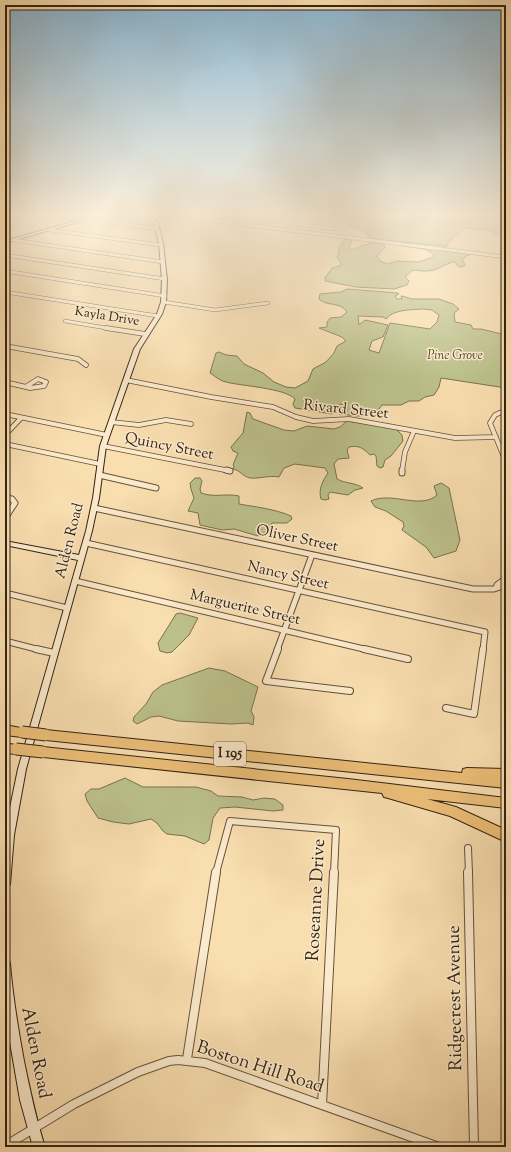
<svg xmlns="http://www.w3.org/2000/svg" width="511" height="1152" viewBox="0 0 511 1152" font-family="'Sorts Mill Goudy',serif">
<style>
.green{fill:#bcc18c;stroke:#787250;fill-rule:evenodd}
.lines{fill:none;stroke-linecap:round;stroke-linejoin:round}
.street-far4-casing{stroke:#65523c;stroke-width:4}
.street-far3-casing{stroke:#65523c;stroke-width:5.5}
.street-far2-casing{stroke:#65523c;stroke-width:7}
.street-far1-casing{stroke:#65523c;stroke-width:8}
.street-casing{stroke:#65523c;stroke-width:10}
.secondary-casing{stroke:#342315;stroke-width:2}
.highway-casing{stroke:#342315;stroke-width:2}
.street-far4{stroke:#fbeacb;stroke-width:3}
.street-far3{stroke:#fbeacb;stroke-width:4}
.street-far2{stroke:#fbeacb;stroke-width:5}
.street-far1{stroke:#fbeacb;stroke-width:6}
.street{stroke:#fbeacb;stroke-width:8}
.secondary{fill:#fbeacb;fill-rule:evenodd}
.highway{fill:#ecbf78;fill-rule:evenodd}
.highway-bridge-casing{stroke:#342315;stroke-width:13;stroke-linecap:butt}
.highway-bridge{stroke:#ecbf78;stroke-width:11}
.labels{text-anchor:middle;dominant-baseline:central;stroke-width:3;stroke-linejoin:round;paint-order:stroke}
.far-street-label{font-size:13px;fill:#342315;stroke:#fbeacb}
.far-park-label{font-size:13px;font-style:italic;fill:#564a33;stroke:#fbeacb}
.shield{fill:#fbeacb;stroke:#705f4c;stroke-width:1}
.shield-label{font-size:14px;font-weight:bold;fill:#342315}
.street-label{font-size:15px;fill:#342315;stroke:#fbeacb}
.near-street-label{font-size:18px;fill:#342315;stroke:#fbeacb}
</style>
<rect width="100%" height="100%" fill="#f9deaf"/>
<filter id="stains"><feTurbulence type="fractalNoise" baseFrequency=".005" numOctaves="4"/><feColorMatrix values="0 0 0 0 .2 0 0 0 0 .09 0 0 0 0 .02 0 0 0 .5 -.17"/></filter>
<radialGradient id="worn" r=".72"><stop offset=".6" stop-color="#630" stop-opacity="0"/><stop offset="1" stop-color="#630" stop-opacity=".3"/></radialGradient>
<path class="green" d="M 355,214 C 364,214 373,218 382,214 L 506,214 L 506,224 L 499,224 L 497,226 L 506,228 L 506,234 L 495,234 L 491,230 L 464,228 L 448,243 L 447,246 L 445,246 L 372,239 L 370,236 L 366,234 L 365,231 L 348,225 L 354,217 Z
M 345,239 L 352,241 L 349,248 L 350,250 C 364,247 366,241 382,243 L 385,247 L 377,256 L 380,261 L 387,264 L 397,261 L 418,262 L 434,257 C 432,246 409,249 402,245 L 471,253 L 462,259 L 465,265 L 462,267 L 458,266 L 455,262 C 447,263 444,266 437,269 C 429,272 420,271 413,270 L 405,277 L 409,281 L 407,285 L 394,289 L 356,287 L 325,281 L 325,278 L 332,268 L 342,265 L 337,257 L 339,253 L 339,248 Z
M 347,289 L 398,293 L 399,294 L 395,296 L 397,299 L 402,299 L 401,296 L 402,296 L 412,299 L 439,299 L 453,304 L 459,309 L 454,313 L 455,322 L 471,325 L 473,329 L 481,329 L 506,335 L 506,388 L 441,378 L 439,387 L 434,395 L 425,397 L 419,401 L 409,401 L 401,405 L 382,405 L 375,415 L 358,416 L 339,414 L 347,406 L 344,404 L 339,405 L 336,411 L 332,414 L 295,408 L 293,404 L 295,399 C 285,388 241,386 226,382 C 220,381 215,376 210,373 L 216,353 L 219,352 L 226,355 L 237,356 L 244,364 L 263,373 L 274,382 L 286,387 L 295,388 L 308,381 L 313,369 L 326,362 L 334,353 L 337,346 L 346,341 L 342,337 L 319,328 L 327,327 L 327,322 L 330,318 L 341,317 L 347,312 C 340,301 327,307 319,299 L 320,294 L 341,292 ZM 423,309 L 432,310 L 439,315 L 437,322 L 430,329 L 390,323 L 379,353 L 369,350 L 372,341 L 383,337 L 388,325 L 365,320 L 359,325 L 358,316 L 383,317 L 386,319 C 394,309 411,310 423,309 Z
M 247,412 L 250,413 L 253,419 L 284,430 L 294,431 L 307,426 L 334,429 L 340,427 L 347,421 L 395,428 L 402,435 L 403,441 L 391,456 L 385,460 L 383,467 L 380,468 L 377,466 L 376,456 L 374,454 L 370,455 C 363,448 359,445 349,447 L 347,450 L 349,458 L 338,459 L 334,464 L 337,479 C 346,484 354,482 363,488 L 355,490 L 348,495 L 330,492 L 328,495 L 329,499 L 325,500 L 321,499 C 318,490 323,480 328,473 L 325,468 L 295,464 L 284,468 L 279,477 C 269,475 259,479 250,478 C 243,477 240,470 233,469 L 234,466 L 233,465 L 238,453 L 233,451 L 231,447 L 243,433 Z
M 195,478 L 200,478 L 202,481 L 200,489 L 201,493 C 215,498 226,493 239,496 L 239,504 C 256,507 275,509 291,516 L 292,519 L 287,523 L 272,523 L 266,532 L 258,536 L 234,529 L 222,530 L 200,525 L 198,513 L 188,511 L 194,498 L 191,489 L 190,483 Z
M 441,483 L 449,488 L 460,540 L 456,551 L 434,558 L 426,547 L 402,530 L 404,526 L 403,522 L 386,511 L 375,507 L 371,501 C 391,491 421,510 437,495 L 434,486 Z
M 180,613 L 198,618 L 189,635 L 172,652 L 167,653 L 160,651 L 158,643 L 176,614 Z
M 209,668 L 225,671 L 258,687 L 251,711 L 254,717 L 253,725 L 248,723 L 231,724 L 178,721 L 159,716 L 151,717 L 137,724 L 133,721 L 134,717 L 146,704 L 153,692 L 162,685 Z
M 125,778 L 143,787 L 196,787 L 211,791 L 218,796 L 242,797 L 253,800 L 264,798 L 275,799 L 283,805 L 283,810 L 273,811 L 235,807 L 220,808 L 213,818 L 209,840 L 204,844 L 185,836 L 167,834 L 163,831 L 157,823 L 151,819 L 129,824 L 113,822 L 98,818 L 87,801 L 85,794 L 91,789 L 99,789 Z"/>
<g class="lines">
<defs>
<path id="street-far4" d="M 223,214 L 335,229
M 150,217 L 166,215 L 506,257
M 87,219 L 158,229
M 5,229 L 26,214
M 50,230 L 160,245
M 13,240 L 163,262
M 5,255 L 165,279
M 5,271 L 165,296
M 5,292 L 158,316
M 164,302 L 215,310 L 268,303
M 65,321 L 112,329"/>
<path id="street-far3" d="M 106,328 L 145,334
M 5,346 L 78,359 L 86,365
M 126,380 L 211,397 L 273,407 L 296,417 L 313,421 L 349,419 L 455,438 L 496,437
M 5,382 L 30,388 L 44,386 L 46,382 L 38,379 L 27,386
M 506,410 L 495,415 L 490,423 L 506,462
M 5,414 L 107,435
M 111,422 L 139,425 L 166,420 L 191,424
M 5,435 L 21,418
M 5,444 L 100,464
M 103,446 L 230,471
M 402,471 L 405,452 L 414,431"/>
<path id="street-far2" d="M 226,470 L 230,471
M 402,473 L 402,470
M 99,475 L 156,488
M 5,498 L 12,499 L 15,503 L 5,518
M 94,508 L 473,589 L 494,589 L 506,585
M 86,543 L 485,632 L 483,650
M 75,581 L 368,650
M 496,588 L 497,585 L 506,578
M 5,593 L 67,608
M 5,641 L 40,650
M 277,650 L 312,555"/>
<path id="street-far1" d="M 36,649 L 54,653
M 278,649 L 266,681 L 350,691
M 364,649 L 408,659
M 446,708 L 474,714 L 483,649
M 468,848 L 469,873
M 216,873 L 230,821 L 336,830 L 334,873"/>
<path id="street" d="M 468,872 L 474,1147
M 187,1059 L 216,872
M 322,1105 L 334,872
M 5,1146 L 74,1104 L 138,1072 L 169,1061 L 178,1060 L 205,1063 L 439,1147"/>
<path id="secondary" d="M 99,214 L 106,214 L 5,243 L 5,241 Z
M 145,214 L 150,214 L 158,224 L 163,243 L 167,280 L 166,302 L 162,314 L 140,349 L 106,446 L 99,498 L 92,531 L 26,769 L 14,835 L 10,884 L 8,887 L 5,889 L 5,832 L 18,769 L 78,560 L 5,545 L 5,541 L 79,555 L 86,531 L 93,498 L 100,446 L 134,349 L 157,314 L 161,302 L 162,280 L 159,243 L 154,224 Z
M 5,959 L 9,960 L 10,964 C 13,997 18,1029 24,1061 C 30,1090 36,1119 45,1147 L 33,1147 L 20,1100 L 6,1019 L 5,1012 Z"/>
<path id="highway" d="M 5,725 L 26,729 L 27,732 L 26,735 L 22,737 L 5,735 Z
M 46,730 L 462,773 L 463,769 L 467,768 L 506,769 L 506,788 L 46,740 L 42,738 L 41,735 L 42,732 Z
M 5,743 L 20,746 L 21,749 L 20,752 L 16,754 L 5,753 Z
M 43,747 L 348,779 L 506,798 L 506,808 L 427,799 L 456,807 L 506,830 L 506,842 L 450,816 L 388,798 L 384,797 L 382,793 L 43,757 L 39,755 L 38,752 L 39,749 Z"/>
</defs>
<use href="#street-far4" class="street-far4-casing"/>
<use href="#street-far3" class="street-far3-casing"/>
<use href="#street-far2" class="street-far2-casing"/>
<use href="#street-far1" class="street-far1-casing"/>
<use href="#street" class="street-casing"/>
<use href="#secondary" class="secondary-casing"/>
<use href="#highway" class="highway-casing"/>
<use href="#street-far4" class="street-far4"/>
<use href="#street-far3" class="street-far3"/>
<use href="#street-far2" class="street-far2"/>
<use href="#street-far1" class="street-far1"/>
<use href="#street" class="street"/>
<use href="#secondary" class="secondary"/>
<use href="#highway" class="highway"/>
<defs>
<path id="highway-bridge" d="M 22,732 L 46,735
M 16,749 L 43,752"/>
</defs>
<use href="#highway-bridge" class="highway-bridge-casing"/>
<use href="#highway-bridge" class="highway-bridge"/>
</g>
<linearGradient id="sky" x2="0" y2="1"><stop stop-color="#8bb7d3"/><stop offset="0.57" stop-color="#fcf0db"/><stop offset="1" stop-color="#fcf0db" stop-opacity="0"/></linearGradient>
<rect width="511" height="376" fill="url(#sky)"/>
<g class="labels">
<g class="far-street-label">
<text transform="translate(107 317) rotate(9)">Kayla Drive</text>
</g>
<g class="far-park-label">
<text x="455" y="356">Pine Grove</text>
</g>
<rect class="shield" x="214" y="742" width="32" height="24" rx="3"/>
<g class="shield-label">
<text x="230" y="754">I 195</text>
</g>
<g class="street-label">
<text transform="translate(346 410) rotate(6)">Rivard Street</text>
<text transform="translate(169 447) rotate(11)">Quincy Street</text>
<text transform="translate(297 539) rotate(12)">Oliver Street</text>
<text transform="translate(70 541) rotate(-76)">Alden Road</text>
<text transform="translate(288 576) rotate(13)">Nancy Street</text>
<text transform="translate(245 608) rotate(13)">Marguerite Street</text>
</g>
<g class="near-street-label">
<text transform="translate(317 900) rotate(-87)">Roseanne Drive</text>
<text transform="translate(456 998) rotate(-91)">Ridgecrest Avenue</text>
<text transform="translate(35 1053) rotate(79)">Alden Road</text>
<text transform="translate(260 1068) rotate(18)">Boston Hill Road</text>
</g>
</g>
<rect width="511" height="1152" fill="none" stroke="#f9deaf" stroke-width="20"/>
<rect x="6" y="6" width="499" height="1140" fill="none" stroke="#342315" stroke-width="2"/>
<rect x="10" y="10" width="491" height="1132" fill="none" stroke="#342315"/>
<rect width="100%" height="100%" filter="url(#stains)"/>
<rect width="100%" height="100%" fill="url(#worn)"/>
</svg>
